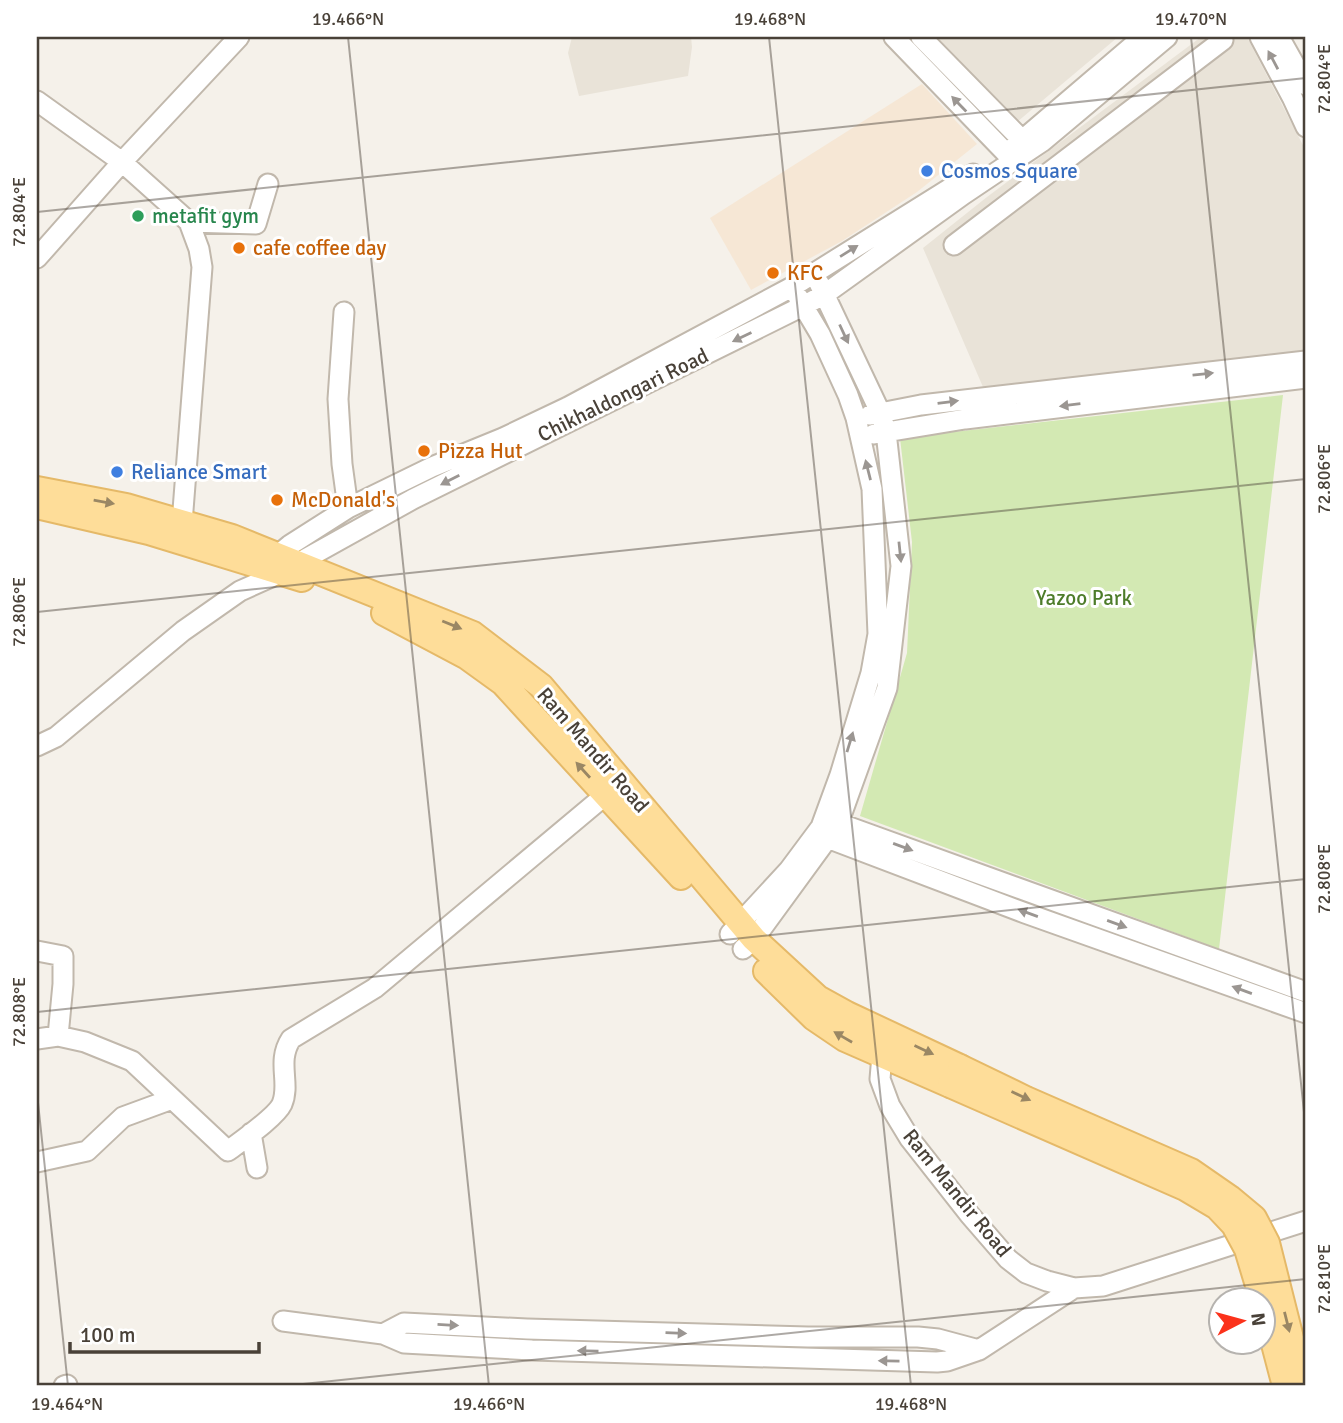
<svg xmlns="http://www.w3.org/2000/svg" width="1343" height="1423" viewBox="0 0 1343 1423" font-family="Signika,sans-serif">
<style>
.residential{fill:#e9e3d8}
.commercial{fill:#f6e7d5}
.green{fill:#d3e9b3}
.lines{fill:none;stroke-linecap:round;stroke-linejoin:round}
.minor-casing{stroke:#c1b8ac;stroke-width:23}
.major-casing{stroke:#e5b968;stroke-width:28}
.minor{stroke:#fff;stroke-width:19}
.major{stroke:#fedd99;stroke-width:24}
.major-bridge-casing{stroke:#e5b968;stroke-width:28;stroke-linecap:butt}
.major-bridge{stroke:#fedd99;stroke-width:24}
.oneway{fill:#9b9692}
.oneway2{fill:#9a8764}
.ticks{fill:none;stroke:#494138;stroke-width:2;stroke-opacity:0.45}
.shop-dot{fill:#3f7fe0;stroke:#fff;stroke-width:2.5}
.leisure-dot{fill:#2e9e5b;stroke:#fff;stroke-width:2.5}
.food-dot{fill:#e8710a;stroke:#fff;stroke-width:2.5}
.labels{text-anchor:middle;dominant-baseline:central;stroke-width:6;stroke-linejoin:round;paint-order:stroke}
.shop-label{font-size:21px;fill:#366cbe;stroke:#fff;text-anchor:start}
.leisure-label{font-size:21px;fill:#27864d;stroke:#fff;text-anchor:start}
.food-label{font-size:21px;fill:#c56008;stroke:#fff;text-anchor:start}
.street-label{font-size:21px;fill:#494138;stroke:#fff}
.park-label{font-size:21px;fill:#4d7c2a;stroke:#fff}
.neatline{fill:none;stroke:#494138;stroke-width:2.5}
.ticks-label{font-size:18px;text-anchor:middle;fill:#494138}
</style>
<rect width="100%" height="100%" fill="#f5f1ea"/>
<path class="residential" d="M 572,37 L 691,37 L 692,47 L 688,76 L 579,96 L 568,53 Z
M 934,37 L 1118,37 L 1017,122 Z
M 1201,37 L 1247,37 L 1306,151 L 1306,350 L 1146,372 L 983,387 L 923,248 L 987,197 Z"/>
<path class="commercial" d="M 922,84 L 977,144 L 917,192 L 842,241 L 751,290 L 710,218 Z"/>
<path class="green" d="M 1283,395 L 1219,949 L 860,816 L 907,653 L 912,542 L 900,438 Z"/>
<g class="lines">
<defs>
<path id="minor" d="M 894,37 L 1006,153
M 921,37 L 1022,140
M 1260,37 L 1292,97 L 1306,127
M 1279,37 L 1306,85
M 37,101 L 122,162 L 189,222 L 199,249 L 202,267 L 182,523
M 1013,148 L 1143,37
M 189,222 L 256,224 L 268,184
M 954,245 L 1223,40
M 37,258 L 122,162 L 239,37
M 344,312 L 338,399 L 342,464 L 348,508
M 870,415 L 921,405 L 1306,361
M 874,434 L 965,419 L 1306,378
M 268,563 L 290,545 L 348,508 L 432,467 L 503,438 L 568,407 L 792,287 L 973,174
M 37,746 L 56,737 L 183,631 L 240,591 L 280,573 L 413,499 L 803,306 L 825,294 L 964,194 L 1043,141 L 1167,37
M 827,819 L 1306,992
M 817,834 L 1025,913 L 1306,1013
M 730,934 L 789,870 L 821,827 L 840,775 L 871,673 L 878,634 L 872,489 L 856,418 L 848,395 L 820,334 L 798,297
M 743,949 L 754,939 L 838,824 L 887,688 L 901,566 L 886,432 L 880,412 L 819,283
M 37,951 L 63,956 L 63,984 L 58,1036
M 37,1039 L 58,1036 L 85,1042 L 132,1061 L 228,1151 C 241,1141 276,1117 282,1104 C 291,1083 276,1062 291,1039 L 375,988 L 615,787
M 887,1046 L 882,1055 L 880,1079 L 890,1106 L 910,1139 L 969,1214 L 1008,1259 L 1026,1273 L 1047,1281 L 1074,1288 L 1103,1286 L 1306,1221
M 251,1133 L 257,1168
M 37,1162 L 87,1151 L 123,1117 L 172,1099
M 283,1321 L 383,1334 L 404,1343 L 532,1350 L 937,1362 L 947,1361 L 979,1350 L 1074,1288
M 383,1334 L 404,1323 L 527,1329 L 808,1337 L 918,1337 L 938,1339 L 979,1350
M 64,1386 L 67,1385"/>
<path id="major" d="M 37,489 L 126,506 L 232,537 L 473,634 L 541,686 L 754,939 L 818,998 L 847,1014 L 960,1067
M 37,506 L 149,532 L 302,579
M 384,613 L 467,657 L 503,683 L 681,877
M 766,971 L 814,1018 L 845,1039 L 950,1085"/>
</defs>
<use href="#minor" class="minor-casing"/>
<use href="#major" class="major-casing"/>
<use href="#minor" class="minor"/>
<use href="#major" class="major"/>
<defs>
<path id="major-bridge" d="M 960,1067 L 1026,1099 L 1191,1171 L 1230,1198 L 1254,1218 L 1267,1243 L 1303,1386
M 950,1085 L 1185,1188 L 1217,1207 L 1234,1225 L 1247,1249 L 1263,1302 L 1285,1386"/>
</defs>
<use href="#major-bridge" class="major-bridge-casing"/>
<use href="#major-bridge" class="major-bridge"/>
</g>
<defs><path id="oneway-solid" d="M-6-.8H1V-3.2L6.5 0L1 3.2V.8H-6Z" transform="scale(1.75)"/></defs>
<g class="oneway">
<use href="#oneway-solid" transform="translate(1273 60) rotate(-118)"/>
<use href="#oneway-solid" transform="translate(959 104) rotate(-134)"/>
<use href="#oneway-solid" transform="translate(849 251) rotate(-32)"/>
<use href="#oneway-solid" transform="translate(844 334) rotate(65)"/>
<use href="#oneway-solid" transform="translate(742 337) rotate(154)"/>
<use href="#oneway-solid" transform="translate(1203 374) rotate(-6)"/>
<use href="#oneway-solid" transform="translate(948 402) rotate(-7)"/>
<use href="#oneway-solid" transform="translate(1070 405) rotate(173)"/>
<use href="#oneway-solid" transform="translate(868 470) rotate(-104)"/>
<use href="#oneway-solid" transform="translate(450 480) rotate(153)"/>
<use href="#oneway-solid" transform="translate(900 552) rotate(84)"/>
<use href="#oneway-solid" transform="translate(850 742) rotate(-73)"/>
<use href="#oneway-solid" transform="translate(903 847) rotate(20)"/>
<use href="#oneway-solid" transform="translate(1028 913) rotate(-160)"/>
<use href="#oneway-solid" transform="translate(1117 924) rotate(20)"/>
<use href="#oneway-solid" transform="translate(1242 990) rotate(-160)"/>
<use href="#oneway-solid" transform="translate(448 1325) rotate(3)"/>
<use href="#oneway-solid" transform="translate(676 1333) rotate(2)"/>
<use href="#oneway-solid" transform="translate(588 1351) rotate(-179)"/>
<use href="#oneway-solid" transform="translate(889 1361) rotate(-179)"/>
</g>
<g class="oneway2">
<use href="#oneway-solid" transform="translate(104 502) rotate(10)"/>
<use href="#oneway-solid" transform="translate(452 625) rotate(22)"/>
<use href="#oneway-solid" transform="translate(583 770) rotate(-132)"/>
<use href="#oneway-solid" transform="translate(843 1037) rotate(-150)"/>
<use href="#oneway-solid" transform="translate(924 1050) rotate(25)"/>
<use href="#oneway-solid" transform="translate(1021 1096) rotate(25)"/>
<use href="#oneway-solid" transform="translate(1287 1322) rotate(76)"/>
</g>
<path class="ticks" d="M 348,37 L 489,1386M 769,37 L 911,1386M 1191,37 L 1306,1131M 37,212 L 1306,78M 37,612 L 1306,479M 37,1012 L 1306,879M 37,1093 L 68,1386M 284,1386 L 1306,1279"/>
<g class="shop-dot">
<circle cx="927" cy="171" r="7"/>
<circle cx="117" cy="472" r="7"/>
</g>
<circle class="leisure-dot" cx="138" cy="216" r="7"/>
<g class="food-dot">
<circle cx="239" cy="248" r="7"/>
<circle cx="773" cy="273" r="7"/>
<circle cx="424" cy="451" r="7"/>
<circle cx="277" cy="500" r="7"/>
</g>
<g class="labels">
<g class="shop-label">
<text x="941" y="171">Cosmos Square</text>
<text x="131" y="472">Reliance Smart</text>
</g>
<g class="leisure-label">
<text x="152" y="216">metafit gym</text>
</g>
<g class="food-label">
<text x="253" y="248">cafe coffee day</text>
<text x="787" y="273">KFC</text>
<text x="438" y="451">Pizza Hut</text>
<text x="291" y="500">McDonald's</text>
</g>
<g class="street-label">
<text transform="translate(623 395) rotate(-26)">Chikhaldongari Road</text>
<text transform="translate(593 750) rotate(49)">Ram Mandir Road</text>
<text transform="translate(957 1193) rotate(51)">Ram Mandir Road</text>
</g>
<g class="park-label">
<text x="1084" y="598">Yazoo Park</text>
</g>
</g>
<rect width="1343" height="1423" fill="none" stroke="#ffffff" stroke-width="77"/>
<g transform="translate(1242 1321) rotate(84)"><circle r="33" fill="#ffffff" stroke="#b6b3af" stroke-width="2"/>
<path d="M0-5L12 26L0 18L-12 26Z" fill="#fb321b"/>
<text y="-10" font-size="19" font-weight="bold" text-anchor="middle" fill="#494138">N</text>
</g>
<path d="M70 1342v10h189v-10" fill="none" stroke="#494138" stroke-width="3.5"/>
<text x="80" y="1342" font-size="21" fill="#494138" stroke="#ffffff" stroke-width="5" paint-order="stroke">100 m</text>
<rect x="38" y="38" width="1266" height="1346" class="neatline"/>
<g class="ticks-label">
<text x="348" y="25">19.466°N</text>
<text x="770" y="25">19.468°N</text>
<text x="1191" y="25">19.470°N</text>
<text transform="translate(1324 79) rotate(-90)" y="6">72.804°E</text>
<text transform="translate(19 212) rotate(-90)" y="6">72.804°E</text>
<text transform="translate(1324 479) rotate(-90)" y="6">72.806°E</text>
<text transform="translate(19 612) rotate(-90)" y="6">72.806°E</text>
<text transform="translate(1324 879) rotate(-90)" y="6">72.808°E</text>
<text transform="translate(19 1012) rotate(-90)" y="6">72.808°E</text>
<text transform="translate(1324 1279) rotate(-90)" y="6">72.810°E</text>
<text x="67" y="1410">19.464°N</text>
<text x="489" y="1410">19.466°N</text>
<text x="911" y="1410">19.468°N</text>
</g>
</svg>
